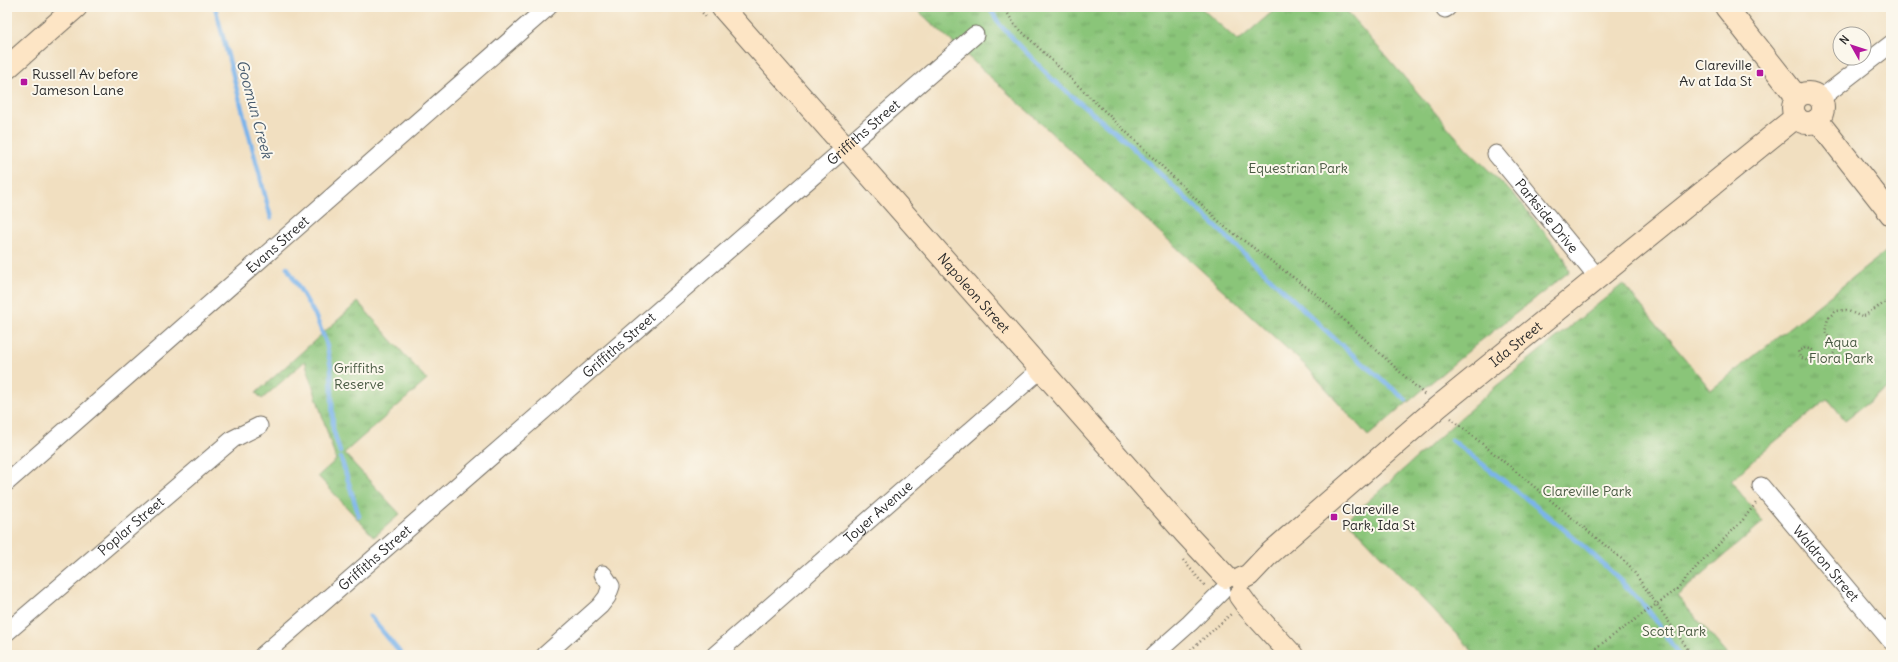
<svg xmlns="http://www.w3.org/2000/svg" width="1898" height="662" viewBox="0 0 1898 662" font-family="Delius,sans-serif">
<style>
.grass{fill:url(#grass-tufts);stroke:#5a7852}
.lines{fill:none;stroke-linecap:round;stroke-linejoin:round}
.stream{stroke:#7ab4eb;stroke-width:4.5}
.street-casing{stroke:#706a5f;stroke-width:19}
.secondary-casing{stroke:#706a5f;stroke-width:24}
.path{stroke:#706a5f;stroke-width:2.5;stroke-dasharray:1 3;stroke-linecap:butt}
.street{stroke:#fff;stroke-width:17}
.secondary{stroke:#fde5c5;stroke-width:22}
.poi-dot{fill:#b5179e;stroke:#fbf7ec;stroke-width:1.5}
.labels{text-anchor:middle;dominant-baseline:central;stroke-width:4;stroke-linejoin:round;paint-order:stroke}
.poi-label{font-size:14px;fill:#2b2b2b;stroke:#fbf7ec;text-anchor:start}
.street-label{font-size:14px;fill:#2b2b2b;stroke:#fbf7ec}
.park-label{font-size:14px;fill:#485942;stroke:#fbf7ec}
.water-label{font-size:15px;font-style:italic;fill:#475b6e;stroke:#fbf7ec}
</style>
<defs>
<pattern id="grass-tufts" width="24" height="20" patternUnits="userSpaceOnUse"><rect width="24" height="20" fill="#8ac579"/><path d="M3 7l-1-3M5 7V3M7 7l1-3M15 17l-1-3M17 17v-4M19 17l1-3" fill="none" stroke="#71a063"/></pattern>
</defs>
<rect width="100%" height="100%" fill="#fbf7ec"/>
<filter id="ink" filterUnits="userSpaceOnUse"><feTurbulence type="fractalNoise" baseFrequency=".025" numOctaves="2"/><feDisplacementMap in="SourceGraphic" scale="8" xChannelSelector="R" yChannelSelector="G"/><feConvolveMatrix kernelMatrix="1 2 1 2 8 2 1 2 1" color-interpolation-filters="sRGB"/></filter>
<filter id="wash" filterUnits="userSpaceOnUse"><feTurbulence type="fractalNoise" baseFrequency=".012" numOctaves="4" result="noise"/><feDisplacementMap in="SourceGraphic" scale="16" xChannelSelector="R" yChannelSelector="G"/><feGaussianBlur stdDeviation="0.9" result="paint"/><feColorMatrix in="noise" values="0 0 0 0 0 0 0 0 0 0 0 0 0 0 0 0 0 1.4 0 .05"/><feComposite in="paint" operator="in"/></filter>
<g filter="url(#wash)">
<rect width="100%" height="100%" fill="#f1dfc0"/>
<path class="grass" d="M 914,7 L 1200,7 L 1238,41 L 1278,7 L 1343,7 L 1466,148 L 1517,198 L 1564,257 L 1569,272 L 1478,343 L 1368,436 L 1307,367 Z
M 1888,250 L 1891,253 L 1891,385 L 1845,420 L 1828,399 L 1762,452 L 1731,481 L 1763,522 L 1677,596 L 1728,655 L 1476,655 L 1347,520 L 1495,387 L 1623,284 L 1711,390 Z
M 358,302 L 427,380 L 344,453 L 400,514 L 374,537 L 318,476 L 336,460 L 305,361 L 262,399 L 256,393 Z"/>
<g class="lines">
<path class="stream" d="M 215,7 L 271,218
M 989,7 L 1000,25 L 1055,82 L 1120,136 L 1338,342 L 1406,400
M 287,267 L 315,315 L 326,342 L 331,367 L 333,429 L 340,452
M 1452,440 C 1517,492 1585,541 1642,603 C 1656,618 1667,638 1679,655
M 341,458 L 359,516
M 370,616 L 402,655"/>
</g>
</g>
<g filter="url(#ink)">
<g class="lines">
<defs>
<g id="street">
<path d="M 1445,9 L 1448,7"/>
<path d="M 1820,99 L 1891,44"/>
<path id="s1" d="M 1496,154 L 1597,277"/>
<path id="s2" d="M 7,482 L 548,7"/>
<path id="s3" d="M 1761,486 L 1891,641"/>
<path id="s4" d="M 7,632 L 233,439 L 259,426"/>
<path id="s5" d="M 263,655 L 975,35"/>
<path d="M 545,655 L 600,606 L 607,597 L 611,586 L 603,574"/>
<path id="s6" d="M 715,655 L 1041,369"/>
<path d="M 1154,655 L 1190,623 L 1222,591"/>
</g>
<g id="secondary">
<path id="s7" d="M 722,7 L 1185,533 L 1226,577"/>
<path d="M 1726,7 L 1797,97"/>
<path d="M 7,68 L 76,7"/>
<circle cx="1808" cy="108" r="15"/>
<path d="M 1817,120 L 1891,214"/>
<path id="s8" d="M 1241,579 L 1249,575 L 1267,556 L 1438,407 L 1796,117"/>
<path d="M 1240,596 L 1248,607 L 1292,655"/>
</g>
</defs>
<use href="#street" class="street-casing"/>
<use href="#secondary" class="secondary-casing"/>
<path class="path" d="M 697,7 L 706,17
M 1004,7 L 1014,24 L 1224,226 L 1317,295 L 1425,395
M 1817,357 L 1812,350 L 1805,348 L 1798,351 L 1800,357 L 1810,362 L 1817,357 L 1830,358 L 1834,353 L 1835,346 L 1825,332 L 1828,318 L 1836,311 L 1846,310 L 1862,317 L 1891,299
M 1451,418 L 1629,565 L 1692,655
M 1183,560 L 1205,586
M 1185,655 L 1231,614
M 1586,655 L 1675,591 L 1700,563 L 1742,521 L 1756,503"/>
<use href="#street" class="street"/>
<use href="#secondary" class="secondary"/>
</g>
</g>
<g class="poi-dot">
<rect x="1756" y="69" width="8" height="8" rx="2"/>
<rect x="20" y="78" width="8" height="8" rx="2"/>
<rect x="1330" y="513" width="8" height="8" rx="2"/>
</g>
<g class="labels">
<g class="poi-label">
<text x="1752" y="65" text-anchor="end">Clareville<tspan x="1752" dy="16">Av at Ida St</tspan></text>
<text x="32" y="74">Russell Av before<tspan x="32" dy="16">Jameson Lane</tspan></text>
<text x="1342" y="509">Clareville<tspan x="1342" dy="16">Park, Ida St</tspan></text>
</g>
<g class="street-label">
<text stroke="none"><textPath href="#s5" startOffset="796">Griffiths Street</textPath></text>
<text stroke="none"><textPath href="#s1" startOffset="80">Parkside Drive</textPath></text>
<text stroke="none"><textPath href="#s2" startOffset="360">Evans Street</textPath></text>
<text stroke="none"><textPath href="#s7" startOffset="381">Napoleon Street</textPath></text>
<text stroke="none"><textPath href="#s8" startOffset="362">Ida Street</textPath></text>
<text stroke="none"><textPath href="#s5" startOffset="472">Griffiths Street</textPath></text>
<text stroke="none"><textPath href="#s6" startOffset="217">Toyer Avenue</textPath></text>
<text stroke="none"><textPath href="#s4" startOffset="163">Poplar Street</textPath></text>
<text stroke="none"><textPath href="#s5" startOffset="148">Griffiths Street</textPath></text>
<text stroke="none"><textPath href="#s3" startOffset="101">Waldron Street</textPath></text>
</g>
<g class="park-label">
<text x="1298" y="168">Equestrian Park</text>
<text x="1841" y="342">Aqua<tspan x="1841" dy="16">Flora Park</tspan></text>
<text x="359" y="368">Griffiths<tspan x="359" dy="16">Reserve</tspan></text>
<text x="1587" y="491">Clareville Park</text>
<text x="1674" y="631">Scott Park</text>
</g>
<g class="water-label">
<text transform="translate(255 109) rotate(75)">Goomun Creek</text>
</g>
</g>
<rect width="1898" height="662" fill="none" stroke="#fbf7ec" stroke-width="24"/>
<g transform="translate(1852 46) rotate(309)"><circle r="19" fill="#fbf7ec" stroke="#a8a59f"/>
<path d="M0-3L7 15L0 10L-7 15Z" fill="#b5179e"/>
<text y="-6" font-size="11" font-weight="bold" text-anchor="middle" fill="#2b2b2b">N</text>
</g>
</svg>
